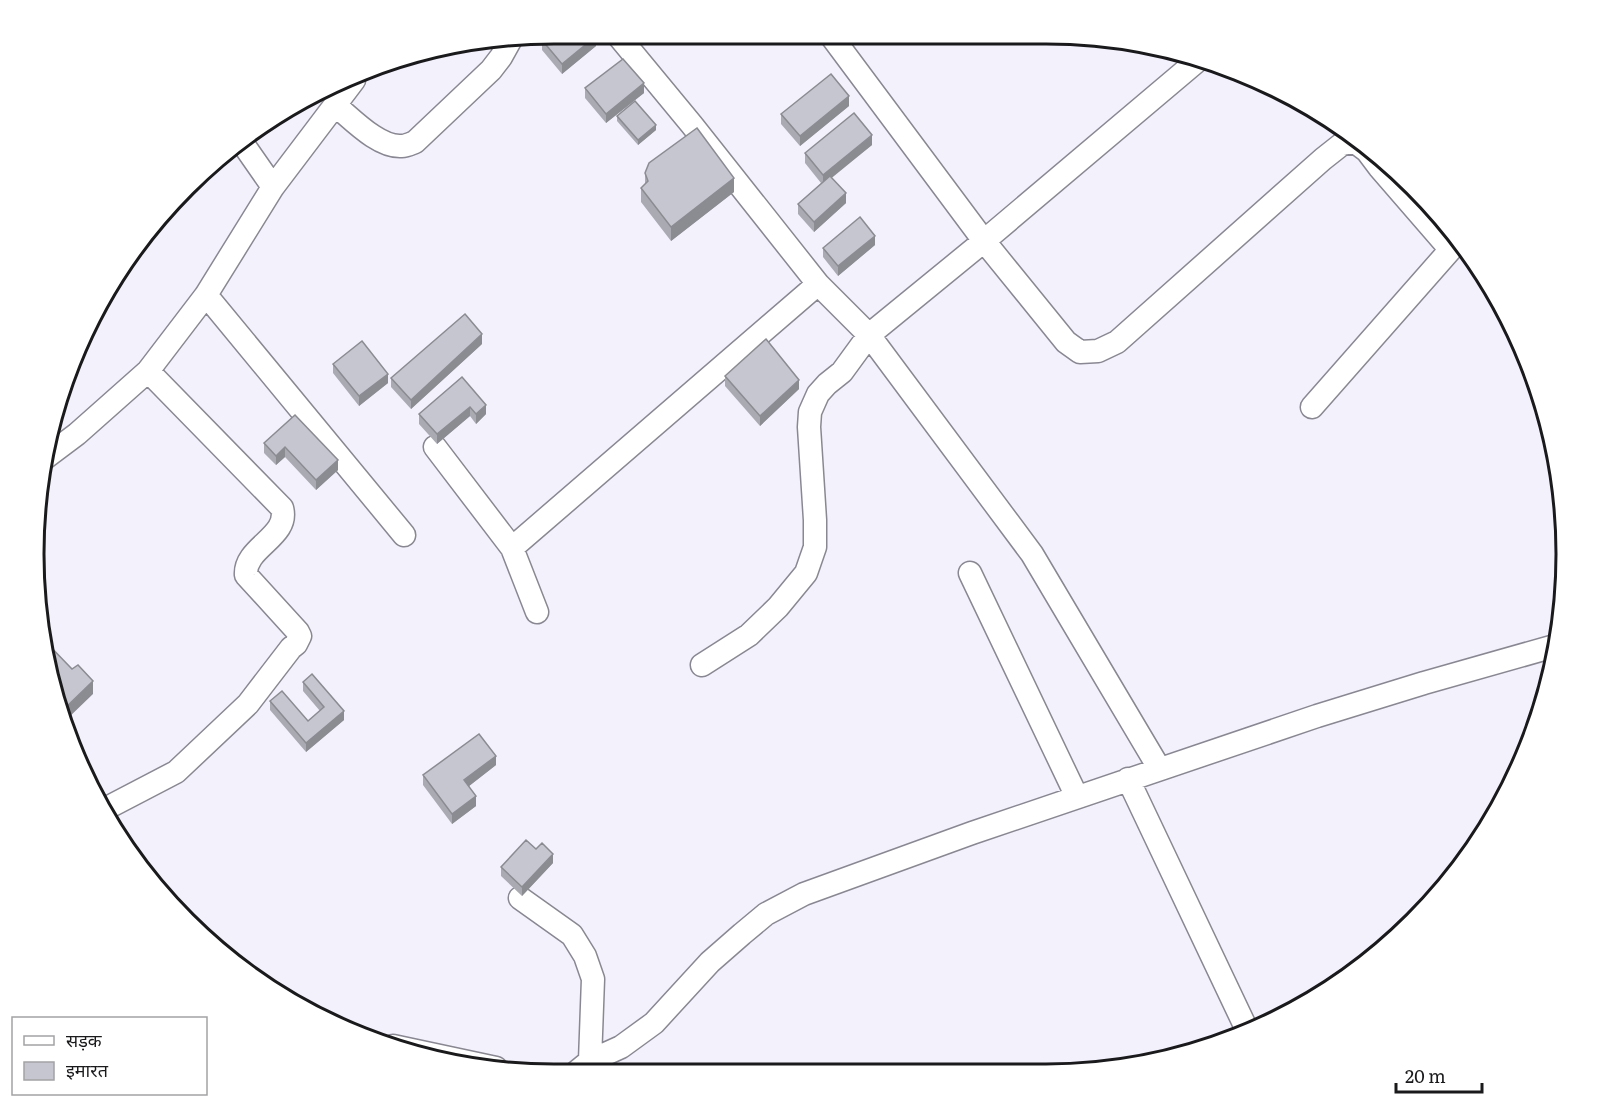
<svg xmlns="http://www.w3.org/2000/svg" width="1600" height="1107" viewBox="0 0 1600 1107" font-family="Literata,'Noto Sans Devanagari',serif">
<style>
.lines{fill:none;stroke-linecap:round;stroke-linejoin:round}
.street-casing{stroke:#898892;stroke-width:25}
.street{stroke:#fff;stroke-width:22}
.wall{fill:#aaaab3}
.shaded-wall{fill:#8b8b92}
.building{fill:#c6c6d0;stroke:#8b8b92;stroke-width:1.5}
.rim{fill:none;stroke:#1a1a1d;stroke-width:3}
</style>
<rect width="100%" height="100%" fill="#f2f1fc"/>
<g class="lines">
<defs>
<path id="street" d="M 616,33 L 692,125 L 818,284 L 869,335 L 1032,554 L 1159,768
M 829,33 L 984,241 L 1197,61
M 335,105 C 352,119 379,148 402,146 C 406,146 410,144 415,142 L 491,70 L 501,57 L 511,39
M 241,141 L 273,187
M 206,295 L 404,535
M 1312,407 L 1459,240
M 435,447 L 512,548 L 537,612
M 45,458 L 77,434 L 148,371 L 206,295 L 273,187 L 354,80
M 512,548 L 818,284
M 970,573 L 1077,797
M 702,665 L 749,635 L 778,607 L 806,573 L 815,547 L 815,520 L 809,427 L 810,412 L 818,394 L 827,384 L 842,372 L 869,335 L 984,241 L 1066,342 L 1080,352 L 1098,351 L 1117,342 L 1323,159 L 1342,144 L 1355,142 L 1367,151 L 1379,167 L 1450,249
M 1128,779 L 1247,1030
M 105,809 L 176,772 L 248,704 L 291,648 L 296,644 L 300,636 L 298,632 L 246,575 C 244,547 290,537 282,508 L 148,371
M 520,898 L 572,935 L 585,956 L 593,979 L 590,1061 L 593,1073
M 393,1046 L 496,1068
M 574,1074 L 590,1061 L 621,1047 L 654,1023 L 710,962 L 742,934 L 766,914 L 804,894 L 972,833 L 1317,716 L 1424,683 L 1558,645"/>
</defs>
<use href="#street" class="street-casing"/>
<use href="#street" class="street"/>
</g>
<path class="wall" d="M 542,40 L 596,46 L 562,74 L 542,50 Z
M 585,88 L 644,93 L 606,123 L 585,98 Z
M 849,106 L 800,146 L 781,124 L 781,114 Z
M 617,116 L 656,130 L 638,145 L 617,121 Z
M 872,145 L 831,177 L 846,203 L 814,232 L 798,214 L 798,204 L 821,183 L 805,163 L 805,153 Z
M 645,173 L 734,192 L 671,241 L 641,202 L 641,188 L 645,184 Z
M 875,245 L 838,276 L 823,257 L 823,248 Z
M 482,344 L 411,409 L 391,387 L 391,378 Z
M 333,364 L 388,383 L 359,406 L 333,373 Z
M 725,376 L 799,389 L 760,426 L 725,386 Z
M 462,377 L 486,414 L 476,424 L 470,416 L 437,444 L 419,424 L 419,414 Z
M 295,415 L 338,470 L 316,490 L 285,457 L 276,465 L 264,453 L 264,443 Z
M 303,682 L 344,720 L 306,752 L 270,710 L 270,701 L 308,721 L 320,711 L 303,691 Z
M 496,765 L 469,786 L 476,806 L 452,824 L 423,785 L 423,775 Z
M 553,863 L 522,896 L 501,876 L 501,867 Z"/>
<path class="shaded-wall" d="M 596,36 L 596,46 L 562,74 L 562,64 Z
M 644,83 L 644,93 L 606,123 L 606,114 Z
M 849,96 L 849,106 L 800,146 L 800,136 Z
M 656,125 L 656,130 L 638,145 L 638,140 Z
M 872,135 L 872,145 L 823,185 L 823,175 Z
M 734,178 L 734,192 L 671,241 L 671,227 Z
M 846,193 L 846,203 L 814,232 L 814,222 Z
M 875,236 L 875,245 L 838,276 L 838,266 Z
M 482,334 L 482,344 L 411,409 L 411,400 Z
M 388,374 L 388,383 L 359,406 L 359,396 Z
M 799,380 L 799,389 L 760,426 L 760,416 Z
M 486,405 L 486,414 L 476,424 L 476,414 Z
M 470,407 L 470,416 L 437,444 L 437,434 Z
M 285,447 L 285,457 L 276,465 L 276,456 Z
M 338,460 L 338,470 L 316,490 L 316,480 Z
M 93,681 L 93,694 L 65,721 L 62,711 Z
M 344,711 L 344,720 L 306,752 L 306,743 Z
M 496,756 L 496,765 L 464,790 L 464,780 Z
M 476,796 L 476,806 L 452,824 L 452,814 Z
M 553,854 L 553,863 L 522,896 L 522,887 Z"/>
<path class="building" d="M 551,33 L 594,33 L 596,36 L 562,64 L 542,40 Z
M 623,59 L 644,83 L 606,114 L 585,88 Z
M 831,74 L 849,96 L 800,136 L 781,114 Z
M 635,101 L 656,125 L 638,140 L 617,116 Z
M 854,113 L 872,135 L 823,175 L 805,153 Z
M 697,128 L 734,178 L 671,227 L 641,188 L 648,181 L 645,173 L 649,163 Z
M 830,176 L 846,193 L 814,222 L 798,204 Z
M 860,217 L 875,236 L 838,266 L 823,248 Z
M 465,314 L 482,334 L 411,400 L 391,378 Z
M 766,339 L 799,380 L 760,416 L 725,376 Z
M 362,341 L 388,374 L 359,396 L 333,364 Z
M 462,377 L 486,405 L 476,414 L 470,407 L 437,434 L 419,414 Z
M 295,415 L 338,460 L 316,480 L 285,447 L 276,456 L 264,443 Z
M 42,638 L 72,669 L 78,665 L 93,681 L 62,711 L 43,655 Z
M 312,674 L 344,711 L 306,743 L 270,701 L 282,691 L 308,721 L 324,707 L 303,682 Z
M 479,734 L 496,756 L 464,780 L 476,796 L 452,814 L 423,775 Z
M 526,840 L 536,849 L 542,843 L 553,854 L 522,887 L 501,867 Z"/>
<path d="M0 0H1600V1107H0ZM554 44H1046A510 510 0 0 1 1556 554V554A510 510 0 0 1 1046 1064H554A510 510 0 0 1 44 554V554A510 510 0 0 1 554 44Z" fill="#fff" fill-rule="evenodd"/>
<path class="rim" d="M554 44H1046A510 510 0 0 1 1556 554V554A510 510 0 0 1 1046 1064H554A510 510 0 0 1 44 554V554A510 510 0 0 1 554 44Z"/>
<rect x="12" y="1017" width="195" height="78" fill="#ffffff" stroke="#a3a3a5" stroke-width="1.5"/>
<rect x="24" y="1036" width="30" height="9" fill="#ffffff" stroke="#a3a3a5" stroke-width="1.5"/>
<text x="66" y="1047" font-size="18" fill="#1a1a1d">सड़क</text>
<rect x="24" y="1062" width="30" height="18" fill="#c6c6d0" stroke="#a3a3a5" stroke-width="1.5"/>
<text x="66" y="1077" font-size="18" fill="#1a1a1d">इमारत</text>
<path d="M1396 1083v9h86v-9" fill="none" stroke="#1a1a1d" stroke-width="3"/>
<text x="1405" y="1083" font-size="18" fill="#1a1a1d" stroke="#ffffff" stroke-width="4.5" paint-order="stroke">20 m</text>
</svg>
